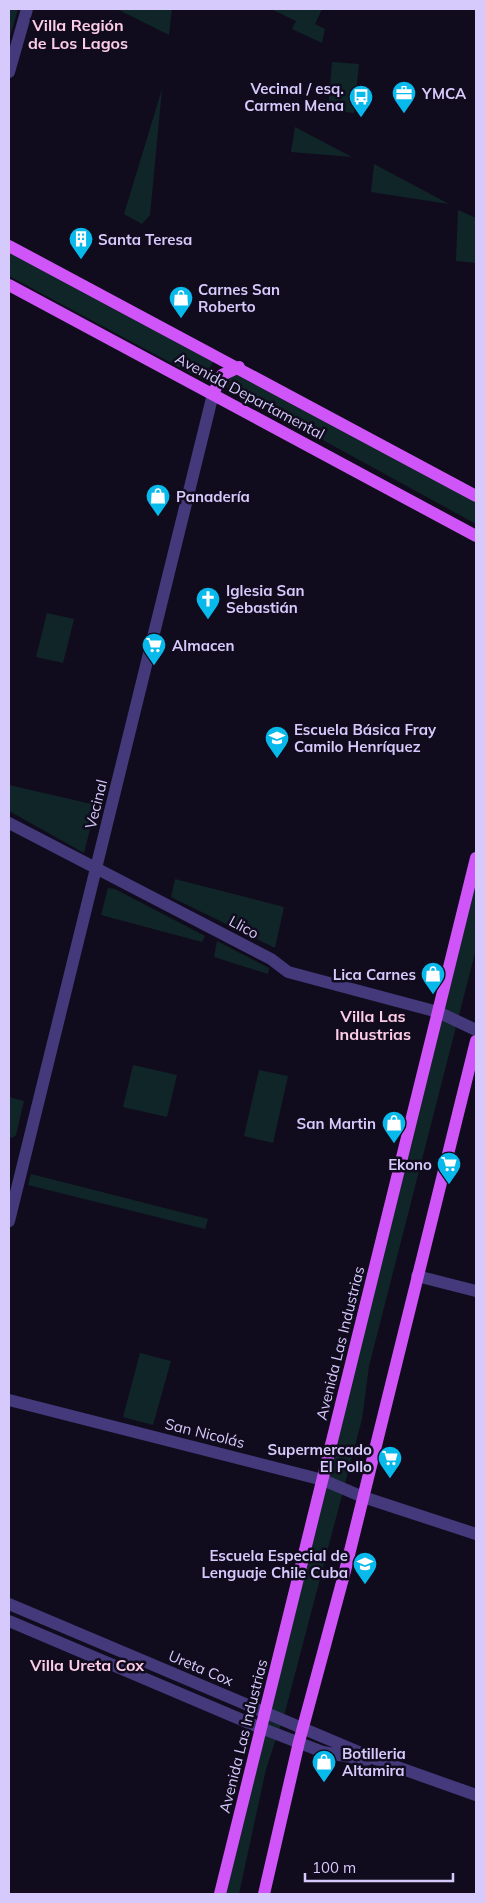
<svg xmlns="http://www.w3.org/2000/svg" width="485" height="1903" viewBox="0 0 485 1903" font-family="Mulish,sans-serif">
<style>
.green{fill:#102527}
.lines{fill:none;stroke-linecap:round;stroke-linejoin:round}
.minor{stroke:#43397b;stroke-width:12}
.major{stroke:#d055f9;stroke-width:12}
.labels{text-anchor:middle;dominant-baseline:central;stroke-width:5;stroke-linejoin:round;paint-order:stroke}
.poi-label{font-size:15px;font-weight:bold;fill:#d6cafd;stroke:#110c1d;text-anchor:start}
.street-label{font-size:15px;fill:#d6cafd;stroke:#110c1d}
.neighbourhood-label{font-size:16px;font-weight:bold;fill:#fdcce6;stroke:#110c1d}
</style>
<rect width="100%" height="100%" fill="#110c1d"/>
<path class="green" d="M 9,9 L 18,9 L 9,40 Z
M 117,9 L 172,9 L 169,35 Z
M 271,9 L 322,9 L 315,24 L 325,29 L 322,43 L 292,29 L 296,21 Z
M 332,62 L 359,64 L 354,113 L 328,110 Z
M 162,89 L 150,215 L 142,224 L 124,214 Z
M 295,127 L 352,157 L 291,152 Z
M 374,164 L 449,204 L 371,192 Z
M 458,210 L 476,218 L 476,263 L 456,261 Z
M 9,251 L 214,360 L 203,380 L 9,276 Z
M 235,372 L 476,502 L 476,524 L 226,387 L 227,377 Z
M 47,613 L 74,619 L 63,663 L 36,657 Z
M 9,785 L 96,805 L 84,853 L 9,811 Z
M 175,879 L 284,907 L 275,948 L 171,897 Z
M 476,880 L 476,949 L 369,1366 L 362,1419 L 285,1712 L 266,1769 L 239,1894 L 224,1894 Z
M 108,888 L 115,889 L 205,936 L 202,942 L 101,915 Z
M 217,941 L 269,968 L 268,974 L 214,957 Z
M 133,1065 L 177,1075 L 167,1117 L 123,1107 Z
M 259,1070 L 288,1076 L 273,1143 L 244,1136 Z
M 9,1097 L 24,1101 L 16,1135 L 12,1138 L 9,1136 Z
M 31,1174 L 208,1219 L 205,1229 L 28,1185 Z
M 140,1353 L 171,1361 L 153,1425 L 123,1417 Z"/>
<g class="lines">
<path class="minor" d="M 9,72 L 27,9
M 9,823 L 271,959 L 288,972 L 438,1012 L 476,1030
M 9,1221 L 213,394
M 417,1276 L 476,1291
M 9,1400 L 323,1480 L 363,1497 L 476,1534
M 9,1604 L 380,1761 L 476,1795
M 9,1621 L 261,1728 L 323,1752 L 367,1760"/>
<path class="major" d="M 9,246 L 476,496
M 9,285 L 476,536
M 213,394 L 222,375 L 239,367
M 220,1894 L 476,858
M 264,1894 L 299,1742 L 345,1571 L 476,1041"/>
</g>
<defs>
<symbol id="office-pin" viewBox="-11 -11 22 30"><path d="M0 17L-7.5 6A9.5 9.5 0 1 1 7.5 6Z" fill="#08baec" stroke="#110c1d"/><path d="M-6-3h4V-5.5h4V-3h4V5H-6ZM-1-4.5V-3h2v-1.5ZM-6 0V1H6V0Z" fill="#fff"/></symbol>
<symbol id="bus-pin" viewBox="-11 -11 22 30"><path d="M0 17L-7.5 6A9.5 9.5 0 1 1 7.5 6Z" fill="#08baec" stroke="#110c1d"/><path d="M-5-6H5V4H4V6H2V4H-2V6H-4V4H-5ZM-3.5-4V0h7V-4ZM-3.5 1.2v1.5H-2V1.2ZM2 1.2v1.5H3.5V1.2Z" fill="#fff"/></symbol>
<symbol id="building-pin" viewBox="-11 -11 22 30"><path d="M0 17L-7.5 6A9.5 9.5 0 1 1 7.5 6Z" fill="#08baec" stroke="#110c1d"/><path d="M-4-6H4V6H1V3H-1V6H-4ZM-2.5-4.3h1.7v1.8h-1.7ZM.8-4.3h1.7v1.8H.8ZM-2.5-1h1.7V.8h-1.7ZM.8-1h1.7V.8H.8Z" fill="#fff"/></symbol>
<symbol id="shop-pin" viewBox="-11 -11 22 30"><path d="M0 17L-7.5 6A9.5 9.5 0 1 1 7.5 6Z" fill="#08baec" stroke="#110c1d"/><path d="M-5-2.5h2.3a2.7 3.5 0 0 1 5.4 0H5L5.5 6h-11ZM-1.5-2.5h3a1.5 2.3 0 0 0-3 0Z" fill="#fff"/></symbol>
<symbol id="church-pin" viewBox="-11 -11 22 30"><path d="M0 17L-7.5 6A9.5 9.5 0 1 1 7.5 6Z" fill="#08baec" stroke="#110c1d"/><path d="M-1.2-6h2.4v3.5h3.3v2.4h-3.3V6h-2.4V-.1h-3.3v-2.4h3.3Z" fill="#fff"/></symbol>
<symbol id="supermarket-pin" viewBox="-11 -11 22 30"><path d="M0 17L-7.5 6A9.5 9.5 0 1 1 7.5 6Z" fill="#08baec" stroke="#110c1d"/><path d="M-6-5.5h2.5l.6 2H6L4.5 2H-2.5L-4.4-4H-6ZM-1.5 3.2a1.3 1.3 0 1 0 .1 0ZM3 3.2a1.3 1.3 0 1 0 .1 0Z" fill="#fff"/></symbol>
<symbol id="school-pin" viewBox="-11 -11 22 30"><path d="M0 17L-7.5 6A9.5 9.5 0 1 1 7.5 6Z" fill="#08baec" stroke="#110c1d"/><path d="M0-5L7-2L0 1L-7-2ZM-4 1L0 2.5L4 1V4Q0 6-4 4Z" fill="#fff"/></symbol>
</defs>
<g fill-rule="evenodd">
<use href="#office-pin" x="390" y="79" width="28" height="38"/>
<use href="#bus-pin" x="347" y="83" width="28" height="38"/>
<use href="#building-pin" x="67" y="225" width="28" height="38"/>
<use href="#shop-pin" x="167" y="284" width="28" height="38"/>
<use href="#shop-pin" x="144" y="482" width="28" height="38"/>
<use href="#church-pin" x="194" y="585" width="28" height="38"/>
<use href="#supermarket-pin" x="140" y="631" width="28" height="38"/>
<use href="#school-pin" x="263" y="724" width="28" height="38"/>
<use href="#shop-pin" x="419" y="960" width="28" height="38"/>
<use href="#shop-pin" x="380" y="1109" width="28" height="38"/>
<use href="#supermarket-pin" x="435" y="1150" width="28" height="38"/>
<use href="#supermarket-pin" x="376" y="1444" width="28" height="38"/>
<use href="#school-pin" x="351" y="1550" width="28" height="38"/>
<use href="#shop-pin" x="310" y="1748" width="28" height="38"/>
</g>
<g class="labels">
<g class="poi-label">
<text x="344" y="88" text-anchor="end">Vecinal / esq.<tspan x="344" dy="17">Carmen Mena</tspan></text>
<text x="422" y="93">YMCA</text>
<text x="98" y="239">Santa Teresa</text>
<text x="198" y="289">Carnes San<tspan x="198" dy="17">Roberto</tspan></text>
<text x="176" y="496">Panadería</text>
<text x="226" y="590">Iglesia San<tspan x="226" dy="17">Sebastián</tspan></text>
<text x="172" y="645">Almacen</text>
<text x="294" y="729">Escuela Básica Fray<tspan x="294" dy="17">Camilo Henríquez</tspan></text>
<text x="416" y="974" text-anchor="end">Lica Carnes</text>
<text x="376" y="1123" text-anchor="end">San Martin</text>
<text x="432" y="1164" text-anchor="end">Ekono</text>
<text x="372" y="1449" text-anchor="end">Supermercado<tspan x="372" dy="17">El Pollo</tspan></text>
<text x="348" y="1555" text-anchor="end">Escuela Especial de<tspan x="348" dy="17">Lenguaje Chile Cuba</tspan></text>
<text x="342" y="1753">Botilleria<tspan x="342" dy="17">Altamira</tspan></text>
</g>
<g class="street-label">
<text transform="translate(250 396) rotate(28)">Avenida Departamental</text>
<text transform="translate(96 804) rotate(-76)">Vecinal</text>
<text transform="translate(244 927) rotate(28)">Llico</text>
<text transform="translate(340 1343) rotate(-76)">Avenida Las Industrias</text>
<text transform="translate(205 1433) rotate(14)">San Nicolás</text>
<text transform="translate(201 1668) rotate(23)">Ureta Cox</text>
<text transform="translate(243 1736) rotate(-76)">Avenida Las Industrias</text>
</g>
<g class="neighbourhood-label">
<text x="78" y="25">Villa Región<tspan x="78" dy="18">de Los Lagos</tspan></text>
<text x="373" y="1016">Villa Las<tspan x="373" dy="18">Industrias</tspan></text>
<text x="87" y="1665">Villa Ureta Cox</text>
</g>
</g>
<rect width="485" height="1903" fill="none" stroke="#d6cafd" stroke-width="20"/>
<path d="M305 1873v8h148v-8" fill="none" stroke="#d6cafd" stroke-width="2.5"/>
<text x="312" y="1873" font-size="15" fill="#d6cafd" stroke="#110c1d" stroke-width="4" paint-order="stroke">100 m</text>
</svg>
